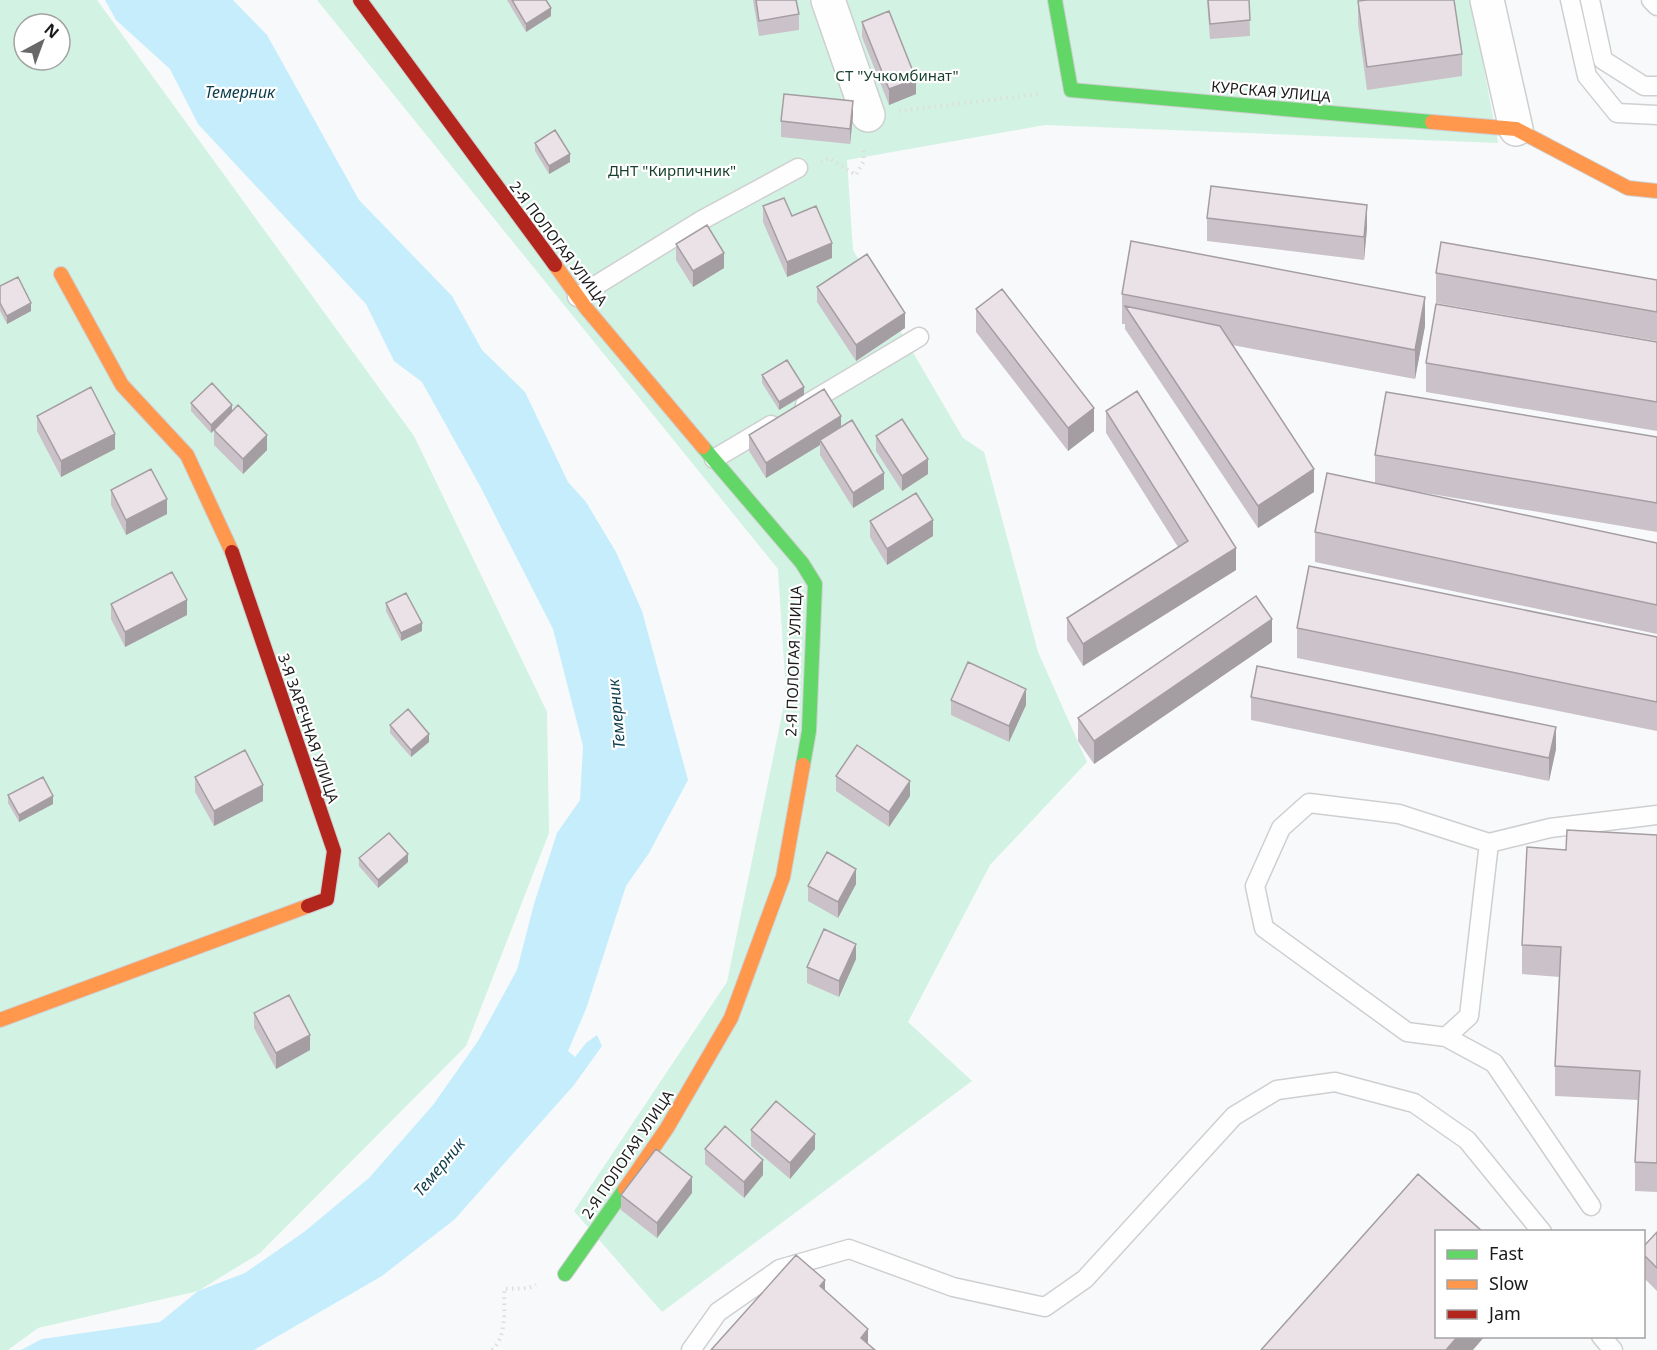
<svg xmlns="http://www.w3.org/2000/svg" width="1657" height="1350" viewBox="0 0 1657 1350" font-family="'Noto Sans',sans-serif">
<style>
.green{fill:#d2f2e3;fill-rule:evenodd}
.water{fill:#c5edfc}
.lines{fill:none;stroke-linecap:round;stroke-linejoin:round}
.lane-casing{stroke:#cecfd0;stroke-width:21}
.street-casing{stroke:#cecfd0;stroke-width:36}
.fast-casing{stroke:#cecfd0;stroke-width:16}
.slow-casing{stroke:#cecfd0;stroke-width:16}
.jam-casing{stroke:#cecfd0;stroke-width:16}
.path{stroke:#dedede;stroke-width:4;stroke-dasharray:1.5 4.5;stroke-linecap:butt}
.lane{stroke:#fefefe;stroke-width:18}
.street{stroke:#fefefe;stroke-width:33}
.fast{stroke:#63d668;stroke-width:14}
.slow{stroke:#ff974d;stroke-width:14}
.jam{stroke:#b3261e;stroke-width:14}
.wall{fill:#cac2c8}
.shaded-wall{fill:#a49ea2}
.building{fill:#ebe2e8;stroke:#a49ea2;stroke-width:1.5}
.labels{text-anchor:middle;dominant-baseline:central;stroke-width:4.5;stroke-linejoin:round;paint-order:stroke}
.park-label{font-size:15px;fill:#173f2e;stroke:#fff}
.street-label{font-size:15px;fill:#1a1a1b;stroke:#fff}
.water-label{font-size:16px;font-style:italic;fill:#0b3c49;stroke:#fff}
</style>
<rect width="100%" height="100%" fill="#f8f9fb"/>
<path class="green" d="M 0,0 L 97,0 L 414,436 L 547,712 L 549,833 L 466,1046 L 260,1253 L 198,1291 L 38,1328 L 8,1350 L 0,1350 ZM 24,24 L 60,24 L 60,60 L 24,60 Z
M 317,0 L 1471,0 L 1498,143 L 1045,125 L 847,160 L 853,250 L 963,438 L 984,452 L 1038,652 L 1087,762 L 990,865 L 908,1022 L 972,1081 L 662,1312 L 574,1211 L 727,982 L 786,695 L 778,569 Z"/>
<path class="water" d="M 105,0 L 233,0 L 267,35 L 359,200 L 452,296 L 482,350 L 525,392 L 568,482 L 586,502 L 616,552 L 642,611 L 688,780 L 649,853 L 626,886 L 586,1009 L 568,1051 L 575,1057 L 586,1043 L 597,1035 L 602,1046 L 574,1085 L 455,1219 L 382,1276 L 254,1350 L 21,1350 L 42,1339 L 160,1322 L 198,1291 L 245,1273 L 304,1232 L 369,1178 L 433,1105 L 478,1041 L 517,970 L 534,904 L 557,833 L 580,800 L 583,746 L 553,629 L 480,486 L 422,382 L 394,361 L 366,304 L 198,124 L 170,69 L 116,20 Z"/>
<g class="lines">
<defs>
<path id="lane" d="M 1570,0 L 1587,76 L 1617,113 L 1657,115
M 1590,0 L 1603,60 L 1644,86 L 1657,86
M 1651,0 L 1657,6
M 577,297 L 702,220 L 798,168
M 805,405 L 919,337
M 714,459 L 771,425
M 1489,843 L 1469,1016 L 1446,1037 L 1407,1032 L 1264,928 L 1255,886 L 1281,828 L 1309,803 L 1399,814 L 1489,843 L 1550,828 L 1657,815
M 1446,1037 L 1494,1063 L 1591,1206
M 1601,1336 L 1613,1350
M 691,1350 L 718,1312 L 780,1269 L 849,1249 L 953,1287 L 1045,1307 L 1085,1279 L 1234,1116 L 1277,1090 L 1335,1082 L 1414,1103 L 1467,1140 L 1542,1232"/>
<path id="street" d="M 828,0 L 868,115
M 1487,0 L 1516,129"/>
<path id="fast" d="M 1055,0 L 1071,90 L 1432,122
M 703,447 L 802,563 L 815,584 L 809,731 L 803,765
M 565,1274 L 625,1189"/>
<path id="slow" d="M 1432,122 L 1516,129 L 1628,188 L 1657,191
M 555,265 L 586,308 L 703,447
M 61,274 L 122,385 L 187,455 L 232,552
M 0,1020 L 308,906
M 625,1189 L 667,1128 L 731,1018 L 783,877 L 803,765"/>
<path id="jam" d="M 360,0 L 555,265
M 232,552 L 334,851 L 327,899 L 308,906"/>
</defs>
<use href="#lane" class="lane-casing"/>
<use href="#street" class="street-casing"/>
<use href="#fast" class="fast-casing"/>
<use href="#slow" class="slow-casing"/>
<use href="#jam" class="jam-casing"/>
<path class="path" d="M 899,111 L 1038,94
M 821,162 L 829,158 L 856,175 L 864,161 L 863,147
M 492,1350 C 507,1338 504,1307 504,1289 L 528,1288 L 536,1285"/>
<use href="#lane" class="lane"/>
<use href="#street" class="street"/>
<use href="#fast" class="fast"/>
<use href="#slow" class="slow"/>
<use href="#jam" class="jam"/>
</g>
<path class="wall" d="M 507,0 L 546,0 L 551,16 L 526,32 Z
M 753,0 L 796,0 L 799,14 L 799,30 L 759,36 Z
M 1207,0 L 1249,0 L 1250,36 L 1210,39 Z
M 1358,1 L 1462,54 L 1462,76 L 1367,90 L 1358,24 Z
M 862,22 L 916,94 L 889,105 L 862,37 Z
M 853,116 L 850,144 L 781,137 L 781,121 Z
M 535,143 L 570,162 L 549,174 L 535,151 Z
M 763,206 L 792,216 L 832,258 L 787,277 L 763,222 Z
M 1207,218 L 1367,228 L 1364,260 L 1207,241 Z
M 676,244 L 724,268 L 693,287 L 676,260 Z
M 1436,273 L 1657,280 L 1657,341 L 1436,303 Z
M 0,286 L 31,311 L 7,324 L 0,311 Z
M 817,287 L 905,328 L 856,361 L 817,302 Z
M 1122,294 L 1425,326 L 1415,379 L 1232,345 L 1314,492 L 1258,528 L 1125,329 L 1125,324 L 1122,324 Z
M 976,309 L 1094,431 L 1068,451 L 976,332 Z
M 1657,342 L 1657,431 L 1426,392 L 1426,363 Z
M 762,375 L 804,395 L 779,410 L 762,383 Z
M 191,403 L 232,411 L 267,450 L 243,474 L 214,445 L 214,430 L 211,433 L 191,411 Z
M 1106,411 L 1236,570 L 1083,666 L 1067,640 L 1067,618 L 1178,547 L 1106,433 Z
M 37,416 L 115,449 L 61,477 L 37,431 Z
M 841,427 L 884,489 L 853,508 L 820,455 L 820,445 L 766,478 L 749,451 L 749,435 Z
M 876,436 L 928,474 L 902,491 L 876,451 Z
M 1657,437 L 1657,532 L 1396,488 L 1657,543 L 1657,634 L 1315,562 L 1315,532 L 1375,484 L 1375,455 Z
M 111,490 L 167,514 L 126,535 L 111,505 Z
M 870,521 L 933,536 L 887,565 L 870,537 Z
M 386,603 L 422,631 L 401,641 L 386,611 Z
M 111,604 L 187,615 L 125,647 L 111,619 Z
M 1297,628 L 1657,637 L 1657,731 L 1297,658 Z
M 1272,642 L 1094,764 L 1078,741 L 1078,718 Z
M 1251,697 L 1556,749 L 1549,781 L 1251,720 Z
M 951,700 L 1026,705 L 1009,742 L 951,715 Z
M 390,725 L 429,742 L 411,757 L 390,733 Z
M 836,776 L 910,796 L 889,827 L 836,791 Z
M 195,777 L 263,801 L 214,826 L 195,792 Z
M 8,795 L 53,804 L 19,822 L 8,803 Z
M 1657,835 L 1657,1192 L 1635,1191 L 1635,1162 L 1638,1100 L 1555,1096 L 1555,1066 L 1560,977 L 1522,974 L 1522,945 L 1566,850 Z
M 359,858 L 408,862 L 378,888 L 359,866 Z
M 856,884 L 838,918 L 808,901 L 808,886 Z
M 856,959 L 839,997 L 807,983 L 807,967 Z
M 254,1013 L 310,1050 L 276,1069 L 254,1028 Z
M 751,1130 L 815,1149 L 790,1179 L 751,1146 Z
M 705,1149 L 763,1175 L 744,1198 L 705,1164 Z
M 692,1193 L 657,1238 L 621,1210 L 621,1195 Z
M 1657,1232 L 1657,1291 L 1644,1278 L 1644,1246 Z"/>
<path class="shaded-wall" d="M 551,8 L 551,16 L 526,32 L 526,24 Z
M 916,79 L 916,94 L 889,105 L 889,89 Z
M 853,101 L 853,116 L 850,144 L 850,129 Z
M 570,154 L 570,162 L 549,174 L 549,166 Z
M 1367,205 L 1367,228 L 1364,260 L 1364,237 Z
M 832,243 L 832,258 L 787,277 L 787,262 Z
M 724,253 L 724,268 L 693,287 L 693,271 Z
M 1425,297 L 1425,326 L 1415,379 L 1415,350 Z
M 31,303 L 31,311 L 7,324 L 7,316 Z
M 905,313 L 905,328 L 856,361 L 856,345 Z
M 804,387 L 804,395 L 779,410 L 779,402 Z
M 232,405 L 232,413 L 211,433 L 211,425 Z
M 1094,408 L 1094,431 L 1068,451 L 1068,428 Z
M 841,416 L 841,432 L 820,440 L 820,445 L 766,478 L 766,463 Z
M 115,434 L 115,449 L 61,477 L 61,461 Z
M 267,435 L 267,450 L 243,474 L 243,459 Z
M 928,459 L 928,474 L 902,491 L 902,476 Z
M 1314,469 L 1314,492 L 1258,528 L 1258,506 Z
M 884,473 L 884,489 L 853,508 L 853,493 Z
M 167,499 L 167,514 L 126,535 L 126,520 Z
M 933,520 L 933,536 L 887,565 L 887,549 Z
M 1236,548 L 1236,570 L 1083,666 L 1083,644 Z
M 187,600 L 187,615 L 125,647 L 125,632 Z
M 1272,619 L 1272,642 L 1094,764 L 1094,741 Z
M 422,623 L 422,631 L 401,641 L 401,633 Z
M 1026,689 L 1026,705 L 1009,742 L 1009,726 Z
M 1556,727 L 1556,749 L 1549,781 L 1549,758 Z
M 429,734 L 429,742 L 411,757 L 411,750 Z
M 910,781 L 910,796 L 889,827 L 889,812 Z
M 263,785 L 263,801 L 214,826 L 214,811 Z
M 53,796 L 53,804 L 19,822 L 19,815 Z
M 408,854 L 408,862 L 378,888 L 378,880 Z
M 856,869 L 856,884 L 838,918 L 838,902 Z
M 856,944 L 856,959 L 839,997 L 839,981 Z
M 310,1035 L 310,1050 L 276,1069 L 276,1053 Z
M 815,1134 L 815,1149 L 790,1179 L 790,1163 Z
M 763,1160 L 763,1175 L 744,1198 L 744,1182 Z
M 692,1177 L 692,1193 L 657,1238 L 657,1223 Z
M 825,1280 L 825,1309 L 820,1286 Z
M 868,1329 L 868,1350 L 861,1338 Z
M 1458,1336 L 1485,1336 L 1473,1350 L 1446,1350 Z"/>
<path class="building" d="M 512,0 L 546,0 L 551,8 L 526,24 Z
M 756,0 L 796,0 L 799,14 L 759,21 Z
M 1208,0 L 1249,0 L 1250,20 L 1210,24 Z
M 1367,0 L 1454,0 L 1462,54 L 1367,67 L 1358,1 Z
M 889,11 L 916,79 L 889,89 L 862,22 Z
M 784,94 L 853,101 L 850,129 L 781,121 Z
M 555,130 L 570,154 L 549,166 L 535,143 Z
M 1211,186 L 1367,205 L 1364,237 L 1207,218 Z
M 784,198 L 792,216 L 816,206 L 832,243 L 787,262 L 763,206 Z
M 707,225 L 724,253 L 693,271 L 676,244 Z
M 1131,241 L 1425,297 L 1415,350 L 1122,294 Z
M 1441,242 L 1657,280 L 1657,312 L 1436,273 Z
M 867,254 L 905,313 L 856,345 L 817,287 Z
M 18,277 L 31,303 L 7,316 L 0,303 L 0,286 Z
M 1002,289 L 1094,408 L 1068,428 L 976,309 Z
M 1436,304 L 1657,342 L 1657,402 L 1426,363 Z
M 1125,306 L 1220,326 L 1314,469 L 1258,506 Z
M 787,360 L 804,387 L 779,402 L 762,375 Z
M 212,383 L 232,405 L 211,425 L 191,403 Z
M 91,387 L 115,434 L 61,461 L 37,416 Z
M 824,389 L 841,416 L 766,463 L 749,435 Z
M 1137,391 L 1236,548 L 1083,644 L 1067,618 L 1188,541 L 1106,411 Z
M 1386,392 L 1657,437 L 1657,503 L 1375,455 Z
M 238,405 L 267,435 L 243,459 L 214,430 Z
M 902,419 L 928,459 L 902,476 L 876,436 Z
M 852,420 L 884,473 L 853,493 L 820,440 Z
M 151,469 L 167,499 L 126,520 L 111,490 Z
M 1327,473 L 1657,543 L 1657,605 L 1315,532 Z
M 916,493 L 933,520 L 887,549 L 870,521 Z
M 1309,566 L 1657,637 L 1657,702 L 1297,628 Z
M 172,572 L 187,600 L 125,632 L 111,604 Z
M 406,593 L 422,623 L 401,633 L 386,603 Z
M 1256,596 L 1272,619 L 1094,741 L 1078,718 Z
M 968,662 L 1026,689 L 1009,726 L 951,700 Z
M 1257,666 L 1556,727 L 1549,758 L 1251,697 Z
M 408,709 L 429,734 L 411,750 L 390,725 Z
M 857,745 L 910,781 L 889,812 L 836,776 Z
M 245,750 L 263,785 L 214,811 L 195,777 Z
M 43,777 L 53,796 L 19,815 L 8,795 Z
M 1567,830 L 1657,835 L 1657,1163 L 1635,1162 L 1640,1071 L 1555,1066 L 1561,947 L 1522,945 L 1527,847 L 1566,850 Z
M 389,833 L 408,854 L 378,880 L 359,858 Z
M 827,852 L 856,869 L 838,902 L 808,886 Z
M 824,929 L 856,944 L 839,981 L 807,967 Z
M 289,995 L 310,1035 L 276,1053 L 254,1013 Z
M 776,1101 L 815,1134 L 790,1163 L 751,1130 Z
M 725,1126 L 763,1160 L 744,1182 L 705,1149 Z
M 656,1149 L 692,1177 L 657,1223 L 621,1195 Z
M 1418,1174 L 1483,1232 L 1437,1232 L 1437,1336 L 1458,1336 L 1446,1350 L 1261,1350 Z
M 1657,1232 L 1657,1268 L 1644,1255 L 1644,1246 Z
M 796,1255 L 825,1280 L 820,1286 L 868,1329 L 861,1338 L 875,1350 L 711,1350 Z"/>
<g class="labels">
<g class="park-label">
<text x="897" y="75">СТ "Учкомбинат"</text>
<text x="672" y="170">ДНТ "Кирпичник"</text>
</g>
<g class="street-label">
<text transform="translate(1271 91) rotate(5)">КУРСКАЯ УЛИЦА</text>
<text transform="translate(559 243) rotate(53)">2-Я ПОЛОГАЯ УЛИЦА</text>
<text transform="translate(793 661) rotate(-88)">2-Я ПОЛОГАЯ УЛИЦА</text>
<text transform="translate(309 728) rotate(71)">3-Я ЗАРЕЧНАЯ УЛИЦА</text>
<text transform="translate(627 1154) rotate(-56)">2-Я ПОЛОГАЯ УЛИЦА</text>
</g>
<g class="water-label">
<text x="240" y="92">Темерник</text>
<text transform="translate(616 714) rotate(-95)">Темерник</text>
<text transform="translate(439 1167) rotate(-50)">Темерник</text>
</g>
</g>
<rect x="1435" y="1230" width="210" height="108" fill="#ffffff" stroke="#a3a3a4" stroke-width="1.5"/>
<rect x="1447" y="1250" width="30" height="9" fill="#63d668" stroke="#a3a3a4" stroke-width="1.5"/>
<text x="1489" y="1260" font-size="18" fill="#1a1a1b">Fast</text>
<rect x="1447" y="1280" width="30" height="9" fill="#ff974d" stroke="#a3a3a4" stroke-width="1.5"/>
<text x="1489" y="1290" font-size="18" fill="#1a1a1b">Slow</text>
<rect x="1447" y="1310" width="30" height="9" fill="#b3261e" stroke="#a3a3a4" stroke-width="1.5"/>
<text x="1489" y="1320" font-size="18" fill="#1a1a1b">Jam</text>
<g transform="translate(42 42) rotate(41)"><circle r="28" fill="#ffffff" stroke="#a3a3a4" stroke-width="1.5"/>
<path d="M0-4.5L10 22L0 15L-10 22Z" fill="#686869"/>
<text y="-9" font-size="16" font-weight="bold" text-anchor="middle" fill="#1a1a1b">N</text>
</g>
</svg>
